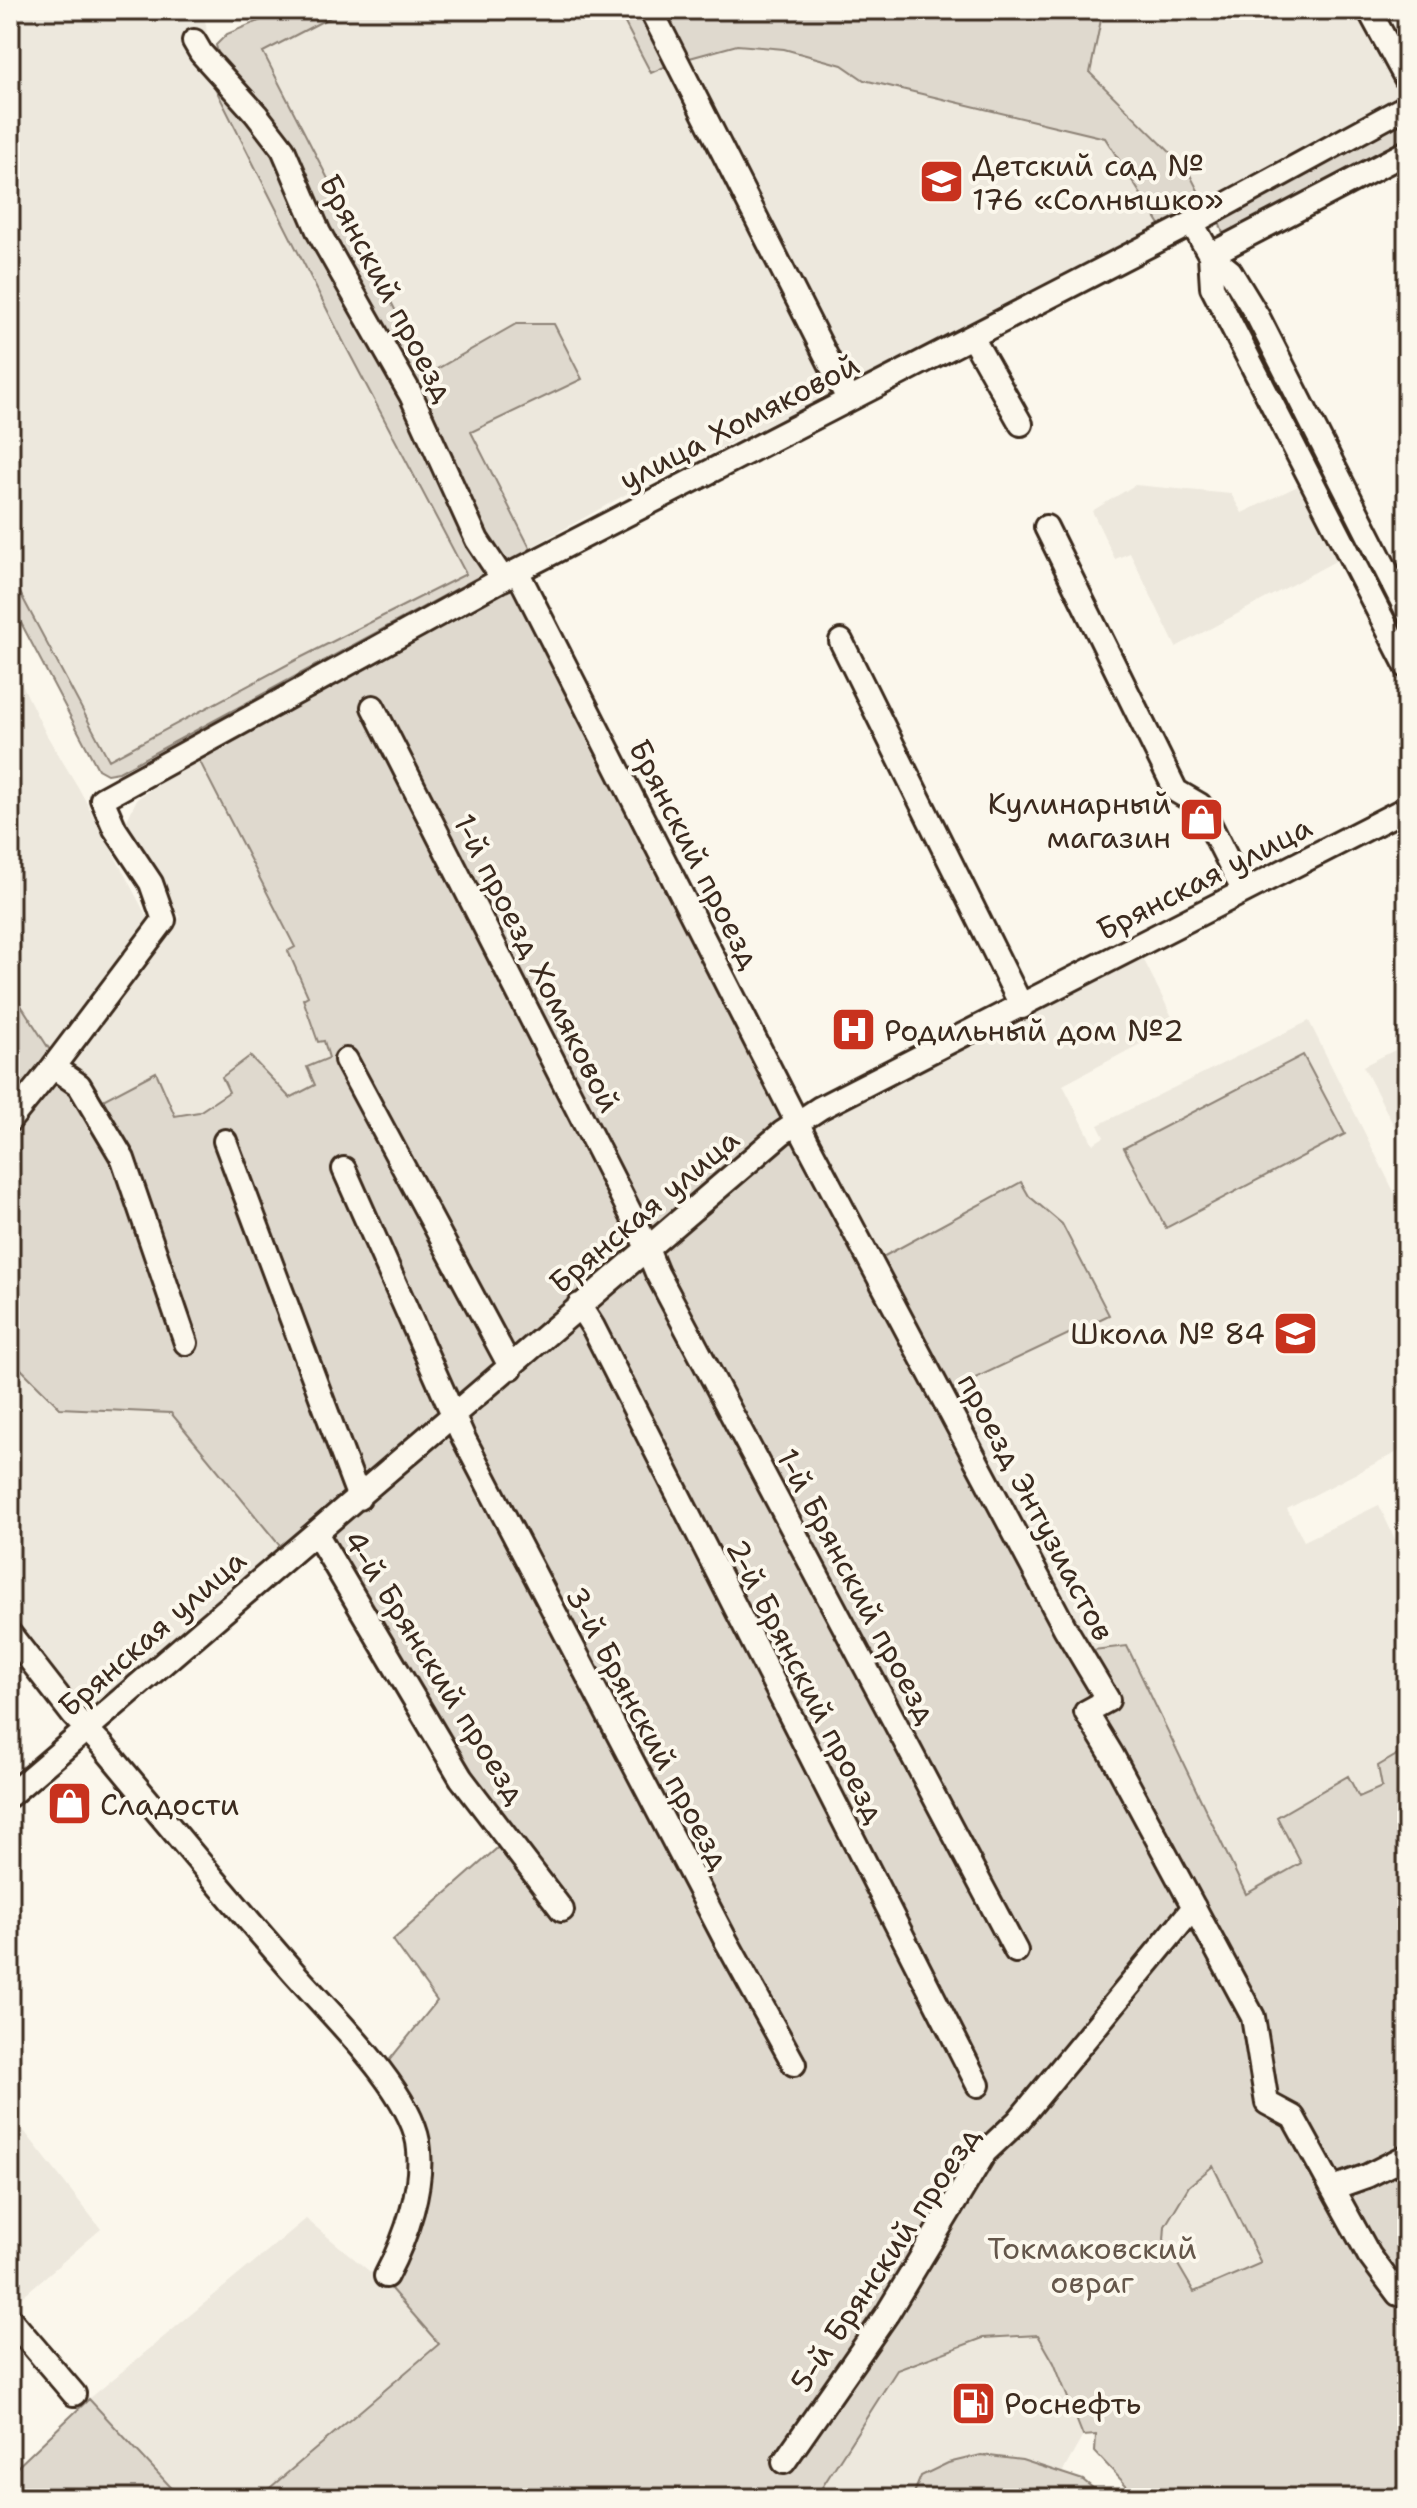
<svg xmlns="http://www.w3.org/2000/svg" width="1417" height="2508" viewBox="0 0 1417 2508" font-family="'Shantell Sans',sans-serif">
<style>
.built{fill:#ede8dd}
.green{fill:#dfd9ce;stroke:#8d8276;stroke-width:2;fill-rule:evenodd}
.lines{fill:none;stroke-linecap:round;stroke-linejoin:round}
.minor-casing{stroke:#3b2a1e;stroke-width:28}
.minor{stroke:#fbf7ec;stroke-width:22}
.labels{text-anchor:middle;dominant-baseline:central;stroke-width:8;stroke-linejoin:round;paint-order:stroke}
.poi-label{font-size:30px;fill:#3b2a1e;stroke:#fbf7ec;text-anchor:start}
.street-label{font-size:30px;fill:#3b2a1e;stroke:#fbf7ec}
.park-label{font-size:30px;fill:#64564a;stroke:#fbf7ec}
</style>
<rect width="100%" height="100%" fill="#fbf7ec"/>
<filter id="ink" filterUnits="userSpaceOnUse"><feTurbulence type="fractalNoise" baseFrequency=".0125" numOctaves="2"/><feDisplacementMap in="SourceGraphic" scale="16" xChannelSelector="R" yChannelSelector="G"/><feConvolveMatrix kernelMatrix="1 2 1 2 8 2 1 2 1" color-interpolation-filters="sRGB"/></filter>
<g filter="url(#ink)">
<path class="built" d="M 10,10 L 200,10 L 206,24 L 210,78 L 345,345 L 466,574 L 296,660 L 109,760 L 10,574 Z
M 344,10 L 618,10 L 651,73 L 671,64 L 832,391 L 828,396 L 639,487 L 530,548 L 470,432 L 582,380 L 555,324 L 516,324 L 428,375 L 263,52 Z
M 1103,10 L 1361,10 L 1402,85 L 1402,95 L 1399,101 L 1205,204 L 1187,169 L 1090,73 Z
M 737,45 L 784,49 L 843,65 L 864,80 L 1105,138 L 1161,226 L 865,376 L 854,376 L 845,370 L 686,59 Z
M 1304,483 L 1341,558 L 1176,647 L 1130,553 L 1115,559 L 1092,511 L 1135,485 L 1231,494 L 1242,513 Z
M 10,660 L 46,734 L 78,787 L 152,926 L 53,1055 L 10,988 Z
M 197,756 L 296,947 L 289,952 L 308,996 L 319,1042 L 324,1040 L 329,1058 L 315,1085 L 290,1098 L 229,1092 L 199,1112 L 175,1116 L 88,1108 L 66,1066 L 180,917 L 124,832 L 126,822 L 137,799 Z
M 1142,956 L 1176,1025 L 1063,1085 L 1093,1144 L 1104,1137 L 1098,1125 L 1309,1021 L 1407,1218 L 1407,1447 L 1287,1509 L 1304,1541 L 1379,1505 L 1407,1565 L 1407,1749 L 1379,1766 L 1383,1787 L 1359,1797 L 1348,1777 L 1278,1816 L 1302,1863 L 1246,1894 L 1127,1647 L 1085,1651 L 948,1391 L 1109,1315 L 1062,1225 L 1029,1196 L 1021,1182 L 879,1259 L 812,1129 L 825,1116 Z
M 1407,1044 L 1407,1151 L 1363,1066 Z
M 10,1358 L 60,1408 L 171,1413 L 280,1546 L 96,1704 L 90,1707 L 82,1704 L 10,1613 Z
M 10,2113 L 101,2229 L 10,2307 Z
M 1214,2165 L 1261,2263 L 1194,2292 L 1164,2241 L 1165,2226 L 1189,2186 Z
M 306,2219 L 391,2289 L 439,2344 L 258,2498 L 181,2498 L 89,2399 Z
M 1039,2335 L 1054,2363 L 1083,2436 L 1062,2473 L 1022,2460 L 912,2498 L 822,2498 L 821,2489 L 897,2370 L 983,2338 Z"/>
<path class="green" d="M 285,10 L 344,10 L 263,52 L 428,374 L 516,324 L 554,324 L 582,379 L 471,432 L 530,548 L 530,552 L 517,561 L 508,561 L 119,772 L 107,774 L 98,769 L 10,602 L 10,574 L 109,760 L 296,660 L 466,574 L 345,345 L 210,78 L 221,66 L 216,45 L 227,34 Z
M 618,10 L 643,10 L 671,64 L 651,73 Z
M 659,10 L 1103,10 L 1090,73 L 1187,169 L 1205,204 L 1161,226 L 1105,138 L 864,80 L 842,65 L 784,49 L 737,45 L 686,59 Z
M 1407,115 L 1407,147 L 1229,236 L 1223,233 L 1219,222 L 1220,216 Z
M 505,585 L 513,588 L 521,594 L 780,1109 L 782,1119 L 775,1127 L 280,1546 L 171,1413 L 60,1408 L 10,1358 L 10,1134 L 66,1066 L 88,1108 L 156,1072 L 175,1116 L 199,1112 L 229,1092 L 222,1077 L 250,1056 L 290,1098 L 315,1085 L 307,1067 L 329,1058 L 324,1041 L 318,1042 L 303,999 L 308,996 L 288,951 L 295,947 L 197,756 Z
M 10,988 L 53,1055 L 10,1106 Z
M 1303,1055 L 1345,1134 L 1166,1228 L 1124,1148 Z
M 786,1141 L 795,1144 L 801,1150 L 1085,1651 L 1127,1646 L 1246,1894 L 1301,1863 L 1277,1817 L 1348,1776 L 1359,1797 L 1382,1787 L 1378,1766 L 1407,1749 L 1407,2498 L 1138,2498 L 1095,2452 L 1096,2435 L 1083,2436 L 1054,2363 L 1038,2335 L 983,2338 L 897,2370 L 821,2489 L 822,2498 L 258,2498 L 439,2344 L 391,2289 L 403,2265 L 428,2191 L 387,2063 L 437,2001 L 393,1940 L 512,1835 L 464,1770 L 324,1537 ZM 1213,2166 L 1261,2263 L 1194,2292 L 1164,2241 L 1165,2226 L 1189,2186 Z
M 1021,1182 L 1029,1196 L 1062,1224 L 1109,1315 L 948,1391 L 879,1259 Z
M 89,2399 L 181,2498 L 10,2498 L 10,2466 L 14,2470 Z
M 981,2455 L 1022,2460 L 1083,2480 L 1105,2498 L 912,2498 L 921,2476 L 948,2463 Z"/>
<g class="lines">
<defs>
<path id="minor" d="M 651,10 L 848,399
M 1369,10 L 1407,80
M 194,41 L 201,53 L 256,114 L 283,149 L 319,233 L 411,395 L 477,540 L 503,579
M 1407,152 L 1210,255 L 1230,271 L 1258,317 L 1407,611
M 1192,223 L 1210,255 L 1212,287 L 1407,667
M 972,337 L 1021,424
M 1046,527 L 1176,791 L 1200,805 L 1243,890
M 517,571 L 807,1142 L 1065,1628 L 1108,1700 L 1086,1712 L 1112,1755 L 1253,2017 L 1267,2103 L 1293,2117 L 1369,2255 L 1398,2294
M 841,641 L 1022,1007
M 373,707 L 640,1232 L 657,1273 L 1016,1951
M 346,1060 L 511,1368
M 53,1067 L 79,1085 L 123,1159 L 186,1343
M 10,1120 L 53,1067 L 164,920 L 151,883 L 115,829 L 102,799 L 517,571 L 1192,223 L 1407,106
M 225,1141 L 359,1498
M 344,1169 L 464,1439 L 724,1937 L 794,2064
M 579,1305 L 593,1327 L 978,2085
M 316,1533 L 461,1778 L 562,1910
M 10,1634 L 73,1715 L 102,1745 C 164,1820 226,1895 290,1968 C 327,2011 408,2087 418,2142 C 425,2185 406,2238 386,2276
M 10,1795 L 782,1133 L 820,1108 L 1407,808
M 1333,2188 L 1367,2176 L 1407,2156
M 10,2319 L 74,2394
M 784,2462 L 887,2314 L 985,2152 L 1018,2121 L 1194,1907"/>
</defs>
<use href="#minor" class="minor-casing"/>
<use href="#minor" class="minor"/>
</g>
</g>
<defs>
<symbol id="school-square" viewBox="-11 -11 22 22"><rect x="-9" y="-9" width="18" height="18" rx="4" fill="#c8321e" stroke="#fbf7ec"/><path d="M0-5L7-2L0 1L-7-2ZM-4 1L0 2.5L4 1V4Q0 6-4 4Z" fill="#fff"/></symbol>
<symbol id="shop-square" viewBox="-11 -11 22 22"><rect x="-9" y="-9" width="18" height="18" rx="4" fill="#c8321e" stroke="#fbf7ec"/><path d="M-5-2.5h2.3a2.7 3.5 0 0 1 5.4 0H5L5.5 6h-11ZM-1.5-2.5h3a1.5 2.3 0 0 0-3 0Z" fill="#fff"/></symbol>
<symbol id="hospital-square" viewBox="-11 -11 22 22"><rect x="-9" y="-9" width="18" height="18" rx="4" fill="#c8321e" stroke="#fbf7ec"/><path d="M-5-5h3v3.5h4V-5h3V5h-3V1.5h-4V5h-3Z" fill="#fff"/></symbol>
<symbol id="fuel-square" viewBox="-11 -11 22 22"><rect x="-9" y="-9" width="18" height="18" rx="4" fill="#c8321e" stroke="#fbf7ec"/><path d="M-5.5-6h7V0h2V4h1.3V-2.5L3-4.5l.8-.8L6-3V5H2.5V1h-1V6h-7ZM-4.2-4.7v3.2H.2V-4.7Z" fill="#fff"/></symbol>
</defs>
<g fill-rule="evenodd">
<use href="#school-square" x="916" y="156" width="51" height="51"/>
<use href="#shop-square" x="1176" y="794" width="51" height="51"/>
<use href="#hospital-square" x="828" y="1004" width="51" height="51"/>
<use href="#school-square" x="1270" y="1308" width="51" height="51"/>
<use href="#shop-square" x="44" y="1778" width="51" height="51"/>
<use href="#fuel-square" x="948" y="2378" width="51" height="51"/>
</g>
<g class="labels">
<g class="poi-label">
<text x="972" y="165">Детский сад №<tspan x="972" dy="34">176 «Солнышко»</tspan></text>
<text x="1171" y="803" text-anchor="end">Кулинарный<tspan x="1171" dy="34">магазин</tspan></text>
<text x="884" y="1030">Родильный дом №2</text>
<text x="1265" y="1333" text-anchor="end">Школа № 84</text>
<text x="100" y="1804">Сладости</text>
<text x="1004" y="2403">Роснефть</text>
</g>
<g class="street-label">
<text transform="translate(387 288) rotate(62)">Брянский проезд</text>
<text transform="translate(739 422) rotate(-27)">улица Хомяковой</text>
<text transform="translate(695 854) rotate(63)">Брянский проезд</text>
<text transform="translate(1204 878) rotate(-27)">Брянская улица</text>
<text transform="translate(537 963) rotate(63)">1-й проезд Хомяковой</text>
<text transform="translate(644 1211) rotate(-40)">Брянская улица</text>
<text transform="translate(1036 1507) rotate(62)">проезд Энтузиастов</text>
<text transform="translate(857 1586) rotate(62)">1-й Брянский проезд</text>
<text transform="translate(152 1633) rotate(-41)">Брянская улица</text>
<text transform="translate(435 1667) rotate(58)">4-й Брянский проезд</text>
<text transform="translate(806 1681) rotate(63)">2-й Брянский проезд</text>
<text transform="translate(648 1728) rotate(62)">3-й Брянский проезд</text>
<text transform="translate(885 2259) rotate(-56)">5-й Брянский проезд</text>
</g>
<g class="park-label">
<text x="1092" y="2248">Токмаковский<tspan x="1092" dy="34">овраг</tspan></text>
</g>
</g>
<rect width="1417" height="2508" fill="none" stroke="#fbf7ec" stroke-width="40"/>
<rect x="20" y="20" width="1377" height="2468" fill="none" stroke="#3b2a1e" stroke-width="3" filter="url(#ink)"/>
</svg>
